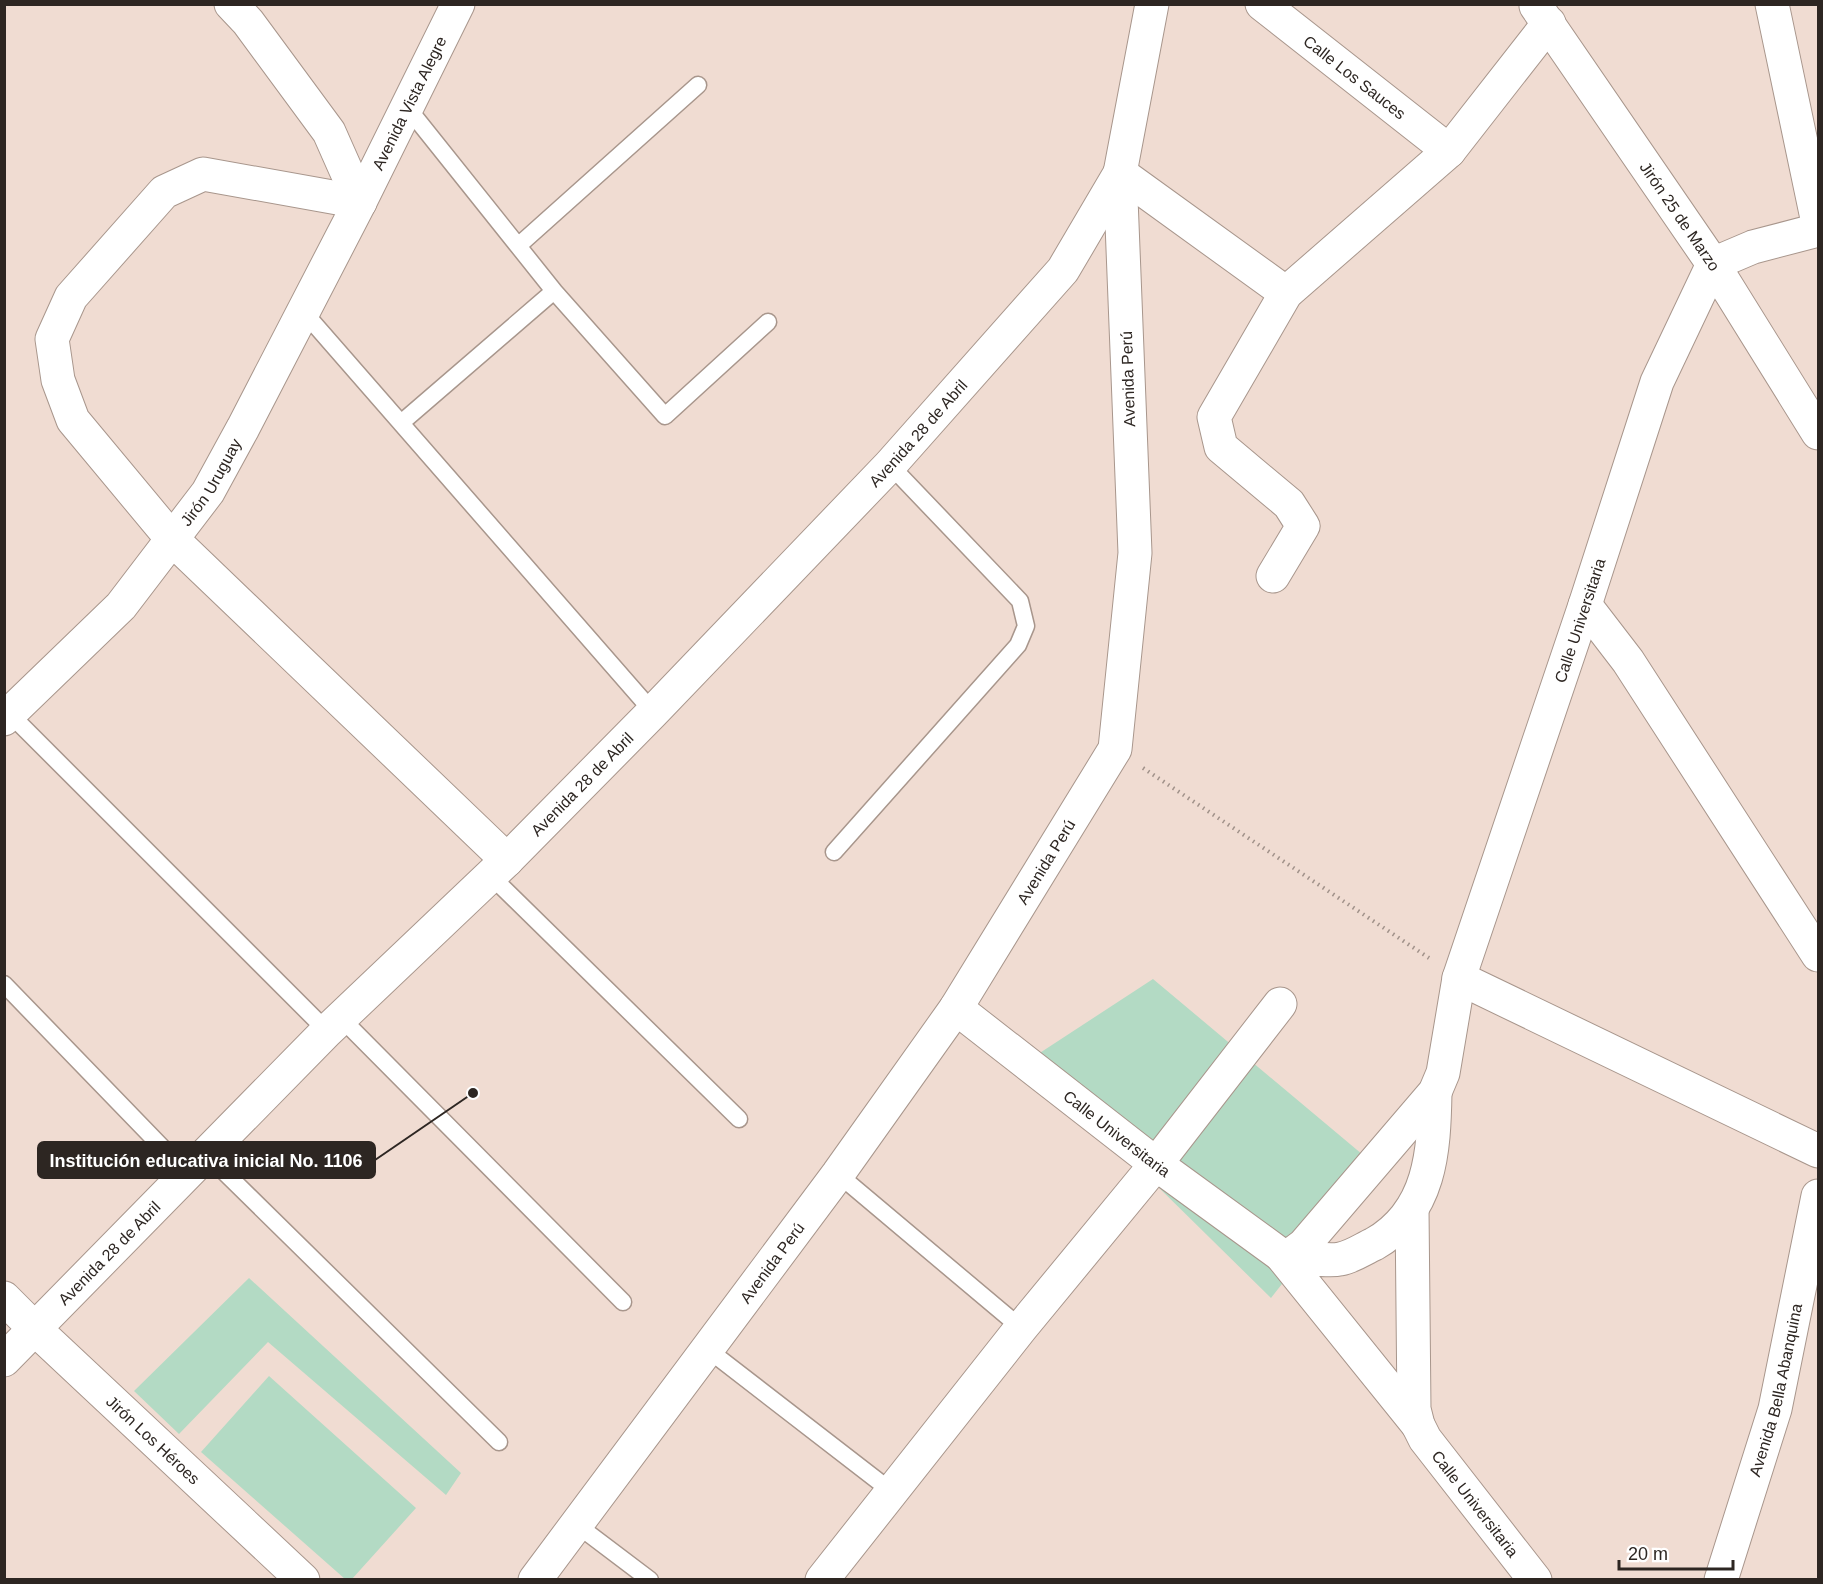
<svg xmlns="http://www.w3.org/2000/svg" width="1823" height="1584" viewBox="0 0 1823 1584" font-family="Helvetica,sans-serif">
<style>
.green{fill:#b3dac4}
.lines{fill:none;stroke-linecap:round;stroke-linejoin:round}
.lane-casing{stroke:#a8968c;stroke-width:19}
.street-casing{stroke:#a8968c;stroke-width:35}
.path{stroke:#a1928a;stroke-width:4;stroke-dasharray:1.5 4.5;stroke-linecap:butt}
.lane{stroke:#fff;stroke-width:16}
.street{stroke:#fff;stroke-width:33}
.labels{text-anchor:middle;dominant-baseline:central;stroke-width:4.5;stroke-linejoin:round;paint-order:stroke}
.street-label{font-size:16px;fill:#2d2622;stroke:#fff}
.leader{fill:none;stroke:#2d2622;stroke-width:2}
.callout-dot{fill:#2d2622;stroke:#fff;stroke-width:2}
.callout{fill:#2d2622;stroke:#2d2622;stroke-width:2}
.callout-label{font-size:18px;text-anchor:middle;font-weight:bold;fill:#fff}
</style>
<rect width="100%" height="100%" fill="#f0dcd2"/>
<path class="green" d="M 1153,979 L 1375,1165 L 1271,1298 L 1029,1060 Z
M 249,1278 L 461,1473 L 446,1495 L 268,1342 L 179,1434 L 134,1391 Z
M 269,1376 L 416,1508 L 352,1579 L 345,1579 L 201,1452 Z"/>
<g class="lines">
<defs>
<path id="lane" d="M 518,246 L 698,85
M 554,291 L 665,416 L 768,322
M 303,311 L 653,712
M 401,423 L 554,291 L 407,107
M 10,714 L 327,1031
M 834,852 L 1018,645 L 1026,626 L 1020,601 L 890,465
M 490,875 L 739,1119
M 4,984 L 187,1173
M 341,1018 L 623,1302
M 206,1154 L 499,1442
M 838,1174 L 1021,1328
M 706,1348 L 891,1491
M 576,1524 L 650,1580"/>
<g id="street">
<path d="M 231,4 L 248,22 L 329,132 L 360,202"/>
<path id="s1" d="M 1262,4 L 1449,151"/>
<path d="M 1772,4 L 1818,223"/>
<path id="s2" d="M 1536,6 L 1713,264 L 1818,433"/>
<path d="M 1120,173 L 1286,293"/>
<path d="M 360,202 L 203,174 L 164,192 L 71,297 L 52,339 L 58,380 L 73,420 L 172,539 L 507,860"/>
<path d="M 1273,576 L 1303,526 L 1289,504 L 1221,447 L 1214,417 L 1286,293 L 1449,151 L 1549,23"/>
<path d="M 1585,605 L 1628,661 L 1818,955"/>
<path id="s3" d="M 4,719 L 121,606 L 208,492 L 243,428 L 360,202 L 458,4"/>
<path d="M 1459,978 L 1818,1151"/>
<path id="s4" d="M 956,1008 L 1156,1164 L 1281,1255 L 1292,1254 L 1304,1245 L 1435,1092 L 1443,1073 L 1459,978 L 1585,605 L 1657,382 L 1713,264 L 1753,247 L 1818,230"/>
<path id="s5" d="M 1412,1209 L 1414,1409 L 1418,1425 L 1425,1439 L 1535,1580"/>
<path id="s6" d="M 4,1298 L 35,1329 L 303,1580"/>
<path id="s7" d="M 4,1360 L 327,1031 L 507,860 L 653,712 L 890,465 L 1063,270 L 1120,173"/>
<path d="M 1418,1425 L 1281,1255 C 1296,1256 1327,1262 1340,1259 C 1352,1257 1363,1249 1374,1244 C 1431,1212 1434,1151 1435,1092"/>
<path id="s8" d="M 535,1580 L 838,1174 L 956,1008 L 1115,749 L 1135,553 L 1120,173 L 1152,4"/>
<path d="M 822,1580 L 1021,1328 L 1156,1164 L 1280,1004"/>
<path id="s9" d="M 1721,1580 L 1775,1409 L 1818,1196"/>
</g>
</defs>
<use href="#lane" class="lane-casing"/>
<use href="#street" class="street-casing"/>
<path class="path" d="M 1143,768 L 1429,958"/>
<use href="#lane" class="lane"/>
<use href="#street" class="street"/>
</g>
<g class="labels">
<g class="street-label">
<text stroke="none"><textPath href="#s1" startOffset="118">Calle Los Sauces</textPath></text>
<text stroke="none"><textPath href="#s3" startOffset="744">Avenida Vista Alegre</textPath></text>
<text stroke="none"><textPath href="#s2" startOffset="255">Jirón 25 de Marzo</textPath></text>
<text transform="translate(1128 379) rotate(-92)">Avenida Perú</text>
<text stroke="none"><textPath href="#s7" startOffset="1302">Avenida 28 de Abril</textPath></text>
<text stroke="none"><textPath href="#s3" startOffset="316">Jirón Uruguay</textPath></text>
<text stroke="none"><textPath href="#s4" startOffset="1130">Calle Universitaria</textPath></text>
<text stroke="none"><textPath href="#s7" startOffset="816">Avenida 28 de Abril</textPath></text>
<text stroke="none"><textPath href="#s8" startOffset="882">Avenida Perú</textPath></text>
<text stroke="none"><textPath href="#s4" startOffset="204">Calle Universitaria</textPath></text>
<text stroke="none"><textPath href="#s7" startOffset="150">Avenida 28 de Abril</textPath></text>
<text stroke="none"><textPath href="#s8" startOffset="396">Avenida Perú</textPath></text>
<text stroke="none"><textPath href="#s9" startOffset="198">Avenida Bella Abanquina</textPath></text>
<text stroke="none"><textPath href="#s6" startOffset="206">Jirón Los Héroes</textPath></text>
<text stroke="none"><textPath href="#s5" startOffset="314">Calle Universitaria</textPath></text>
</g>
</g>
<path class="leader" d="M473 1093L375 1160"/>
<circle class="callout-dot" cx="473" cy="1093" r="6"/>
<rect class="callout" x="38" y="1142" width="337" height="36" rx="6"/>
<g class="callout-label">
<text x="206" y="1167">Institución educativa inicial No. 1106</text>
</g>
<rect width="1823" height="1584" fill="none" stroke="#2d2622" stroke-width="12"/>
<path d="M1619 1560v9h114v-9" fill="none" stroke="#2d2622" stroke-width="3"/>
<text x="1628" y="1560" font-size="18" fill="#2d2622" stroke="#ffffff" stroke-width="4.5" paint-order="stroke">20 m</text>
</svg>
